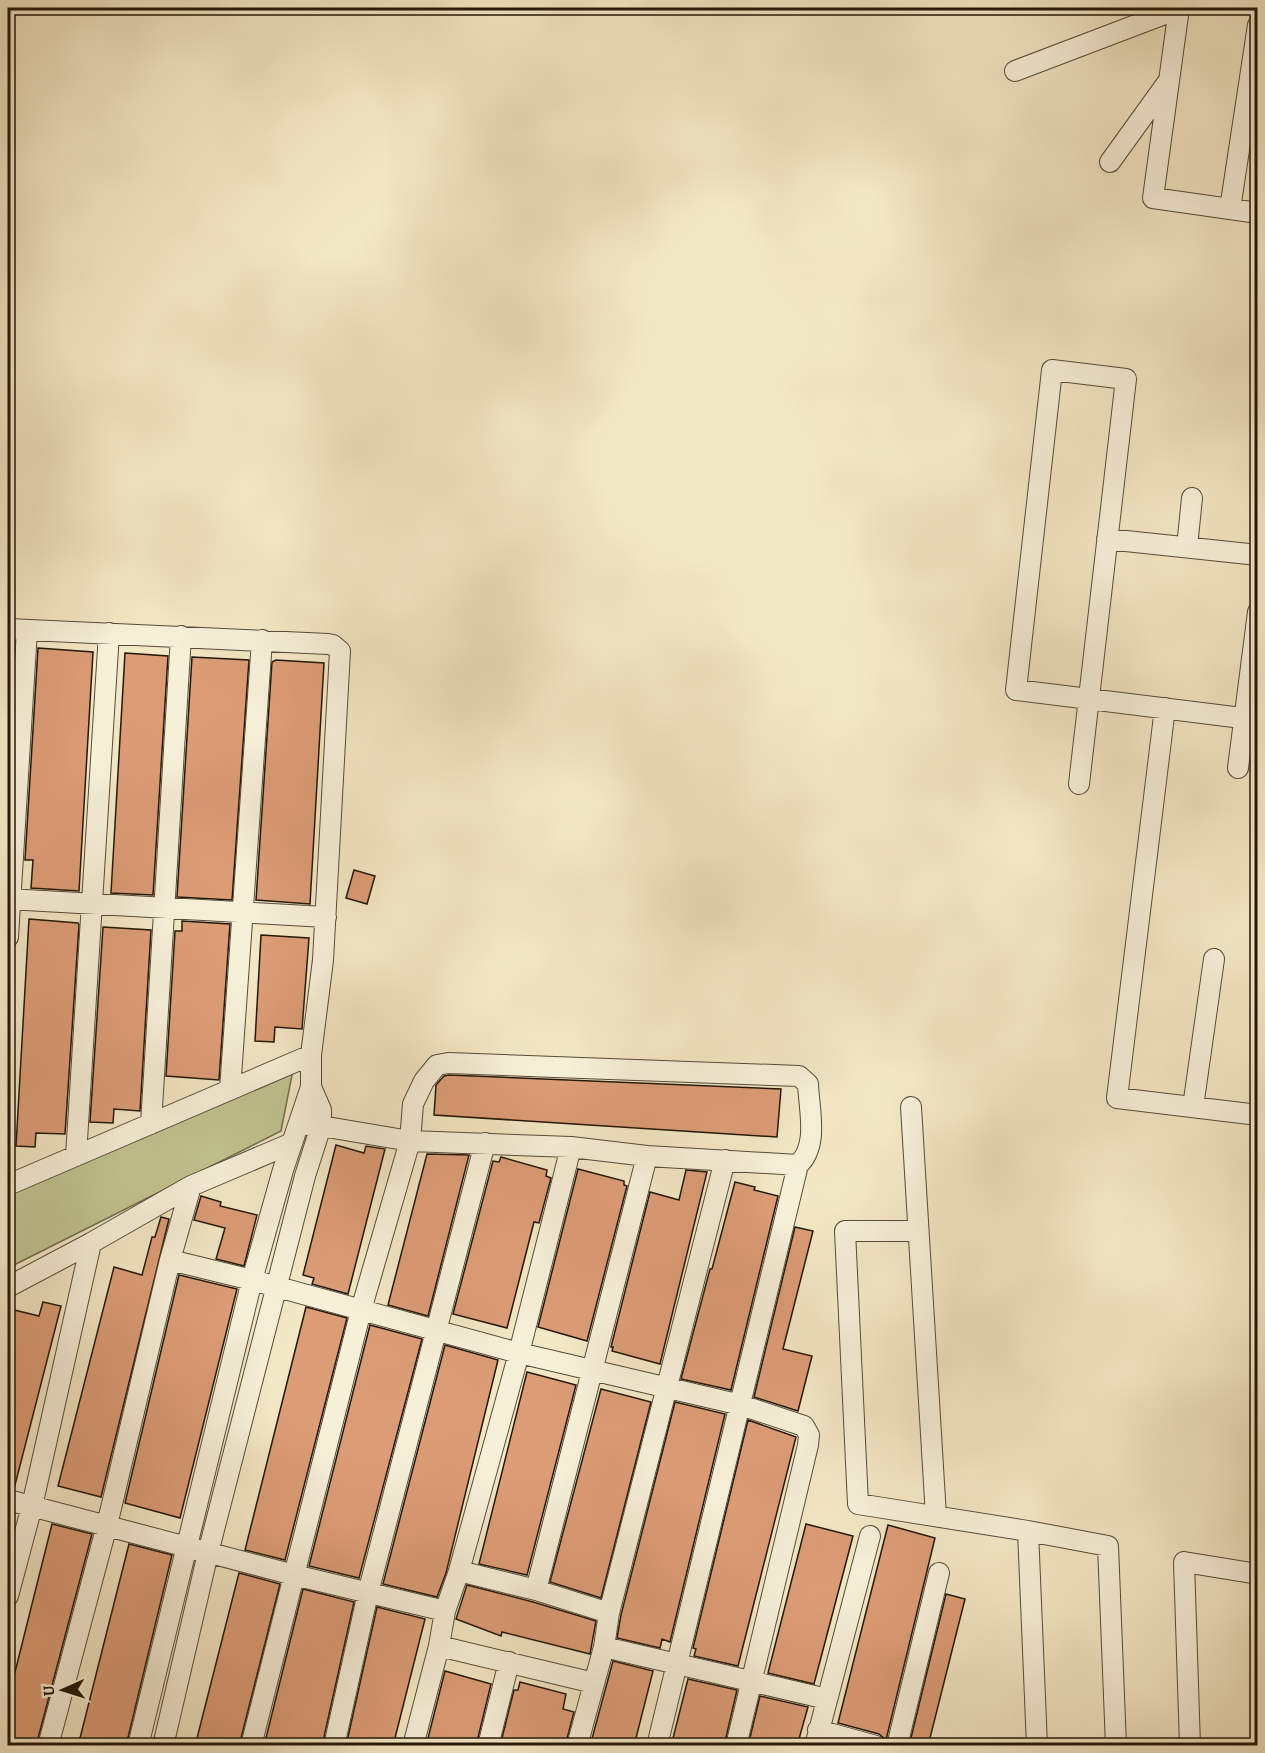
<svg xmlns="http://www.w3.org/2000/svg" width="1265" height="1753" viewBox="0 0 1265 1753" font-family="Alegreya,serif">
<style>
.green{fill:#c0c491;stroke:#716e4d;stroke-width:1.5}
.building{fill:#dc9c76;stroke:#221709;stroke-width:1.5}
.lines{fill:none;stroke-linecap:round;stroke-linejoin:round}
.street-casing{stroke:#564b38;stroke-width:22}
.street{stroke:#f7f0d9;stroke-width:20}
</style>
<rect width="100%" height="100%" fill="#f3e8c5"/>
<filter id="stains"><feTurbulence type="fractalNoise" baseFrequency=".00333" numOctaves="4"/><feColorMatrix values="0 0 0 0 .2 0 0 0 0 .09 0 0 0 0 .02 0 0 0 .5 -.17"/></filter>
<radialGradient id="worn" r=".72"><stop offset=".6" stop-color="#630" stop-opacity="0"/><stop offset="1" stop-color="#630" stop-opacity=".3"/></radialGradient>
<path class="green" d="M 293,1070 L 281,1131 L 8,1268 L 8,1189 Z"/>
<path class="building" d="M 8,646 L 14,646 L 8,751 Z
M 38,648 L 93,652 L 79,891 L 31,888 L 33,860 L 25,860 Z
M 125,653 L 168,656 L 153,895 L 111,893 Z
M 192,657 L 249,660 L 232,900 L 177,897 Z
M 276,660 L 324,663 L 310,904 L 256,900 L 272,662 Z
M 354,870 L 375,876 L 367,904 L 346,898 Z
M 29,919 L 78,923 L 79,925 L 65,1134 L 36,1133 L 35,1147 L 16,1146 Z
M 182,921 L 230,924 L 219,1080 L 166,1076 L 175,931 L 182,931 Z
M 103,927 L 151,930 L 140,1111 L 114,1109 L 113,1123 L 90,1122 Z
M 261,935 L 309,938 L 302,1029 L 275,1027 L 274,1042 L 255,1041 Z
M 449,1075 L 781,1089 L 777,1137 L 434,1115 L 436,1085 L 444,1076 Z
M 336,1145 L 364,1153 L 366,1146 L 385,1149 L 348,1294 L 312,1284 L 314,1278 L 303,1275 Z
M 427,1154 L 469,1155 L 428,1316 L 388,1305 Z
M 501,1157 L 547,1170 L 546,1176 L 551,1178 L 539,1223 L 534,1222 L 507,1328 L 453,1314 L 493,1161 L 499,1162 Z
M 578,1169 L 624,1181 L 624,1185 L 627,1186 L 587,1341 L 538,1327 Z
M 686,1170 L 707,1172 L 660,1364 L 612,1351 L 613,1347 L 611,1347 L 650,1192 L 679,1200 Z
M 735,1182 L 755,1187 L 754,1190 L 778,1196 L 731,1390 L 681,1379 L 710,1269 L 712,1269 Z
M 201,1196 L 221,1202 L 220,1206 L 257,1215 L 244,1266 L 216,1259 L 225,1228 L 194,1220 Z
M 161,1217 L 169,1219 L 101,1497 L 58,1486 L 114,1267 L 142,1275 L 152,1237 L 155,1237 Z
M 795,1227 L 813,1231 L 783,1349 L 812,1356 L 798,1411 L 754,1397 Z
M 179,1275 L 237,1289 L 180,1518 L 125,1503 Z
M 43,1302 L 61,1306 L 14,1489 L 8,1488 L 8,1318 L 10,1309 L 39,1316 Z
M 306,1307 L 347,1318 L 285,1560 L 245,1550 Z
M 370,1325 L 422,1339 L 359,1578 L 309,1566 Z
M 445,1345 L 498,1360 L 446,1573 L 437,1597 L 383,1584 Z
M 527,1372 L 576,1385 L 527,1575 L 479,1564 Z
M 601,1389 L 651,1402 L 601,1598 L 550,1582 Z
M 675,1402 L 725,1414 L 670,1642 L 662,1639 L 660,1648 L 617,1638 L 621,1615 Z
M 748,1420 L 796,1437 L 738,1666 L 694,1656 L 696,1649 L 693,1648 Z
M 52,1524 L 92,1534 L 36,1746 L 8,1746 L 8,1700 Z
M 806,1524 L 853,1536 L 814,1684 L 768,1673 Z
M 888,1525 L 935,1538 L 886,1740 L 879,1734 L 838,1723 Z
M 129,1544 L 172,1555 L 126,1746 L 78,1746 Z
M 239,1573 L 280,1584 L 239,1746 L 195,1746 Z
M 467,1585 L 533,1602 L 596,1621 L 590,1654 L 502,1632 L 501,1636 L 456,1619 Z
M 303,1589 L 354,1602 L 322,1746 L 264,1746 Z
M 946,1594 L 965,1599 L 928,1746 L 909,1746 Z
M 377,1607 L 425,1619 L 393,1746 L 346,1746 Z
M 613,1661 L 653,1671 L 634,1746 L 590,1746 Z
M 445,1671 L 491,1684 L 476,1746 L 426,1746 Z
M 688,1679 L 737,1690 L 724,1746 L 671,1746 Z
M 520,1682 L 566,1694 L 563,1709 L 574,1712 L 565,1746 L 500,1746 L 514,1690 L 518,1690 Z
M 760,1696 L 808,1707 L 797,1746 L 748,1746 Z"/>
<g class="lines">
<defs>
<path id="street" d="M 1179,8 L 1153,198 L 1258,213
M 1015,71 L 1178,9
M 1110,162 L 1167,83
M 1230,209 L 1258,25
M 1107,539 L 1258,555
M 1187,547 L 1192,498
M 8,629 L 328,644 L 333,645 L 340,651 L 323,960 L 311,1055 L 311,1087 L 283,1170 L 252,1280 L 138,1746
M 1165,708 L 1117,1098 L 1258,1115
M 1238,768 L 1258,612
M 1079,784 L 1126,379 L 1052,370 L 1016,690 L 1258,720
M 8,899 L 326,917
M 8,937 L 27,630
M 230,1090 L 262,640
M 911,1107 L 936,1516
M 1193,1107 L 1214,959
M 151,1124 L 181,636
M 308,1125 L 321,1126 L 410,1141 L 571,1147 L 647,1156 L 798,1165
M 76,1156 L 109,633
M 8,1185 L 311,1055
M 917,1231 L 845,1231 L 858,1504 L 1028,1531 L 1108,1546 L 1116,1746
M 170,1260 L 252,1280 L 519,1353 L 741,1405 L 804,1426 L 809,1435 L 808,1445 L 736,1746
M 8,1287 L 91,1243 L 191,1186 L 292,1143
M 8,1500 L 294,1575 L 445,1611
M 1028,1531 L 1037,1746
M 459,1571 L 536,1590 L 609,1613
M 536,1590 L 647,1156
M 8,1596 L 32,1506 L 91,1243
M 439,1646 L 594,1683
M 604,1647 L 827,1699
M 818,1730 L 876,1746
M 48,1746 L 107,1525 L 170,1260 L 191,1186
M 163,1746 L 208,1553 L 305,1176 L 321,1126 L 321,1110 L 311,1087
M 251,1746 L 361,1310 L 410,1141 L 413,1104 L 424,1081 L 437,1065 L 448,1063 L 799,1076 L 808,1084 C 809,1110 819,1146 798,1165 L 657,1746
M 334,1746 L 368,1593 L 485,1143
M 413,1746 L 439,1646 L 445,1611 L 459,1571 L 519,1353 L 571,1147
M 488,1746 L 509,1662
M 577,1746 L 604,1647 L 609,1613 L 725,1160
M 815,1746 L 870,1536
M 897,1746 L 939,1573
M 1190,1746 L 1184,1562 L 1258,1574"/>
</defs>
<use href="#street" class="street-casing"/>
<use href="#street" class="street"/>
</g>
<rect width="1265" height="1753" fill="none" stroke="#f3e8c5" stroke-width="30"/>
<rect x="9" y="9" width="1247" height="1735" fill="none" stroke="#221709" stroke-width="3"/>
<rect x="15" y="15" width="1235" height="1723" fill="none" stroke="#221709" stroke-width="1.5"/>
<g transform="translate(63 1690) rotate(267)" stroke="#f7f0d9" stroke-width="4.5" paint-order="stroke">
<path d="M0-4.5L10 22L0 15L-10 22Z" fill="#221709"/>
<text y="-9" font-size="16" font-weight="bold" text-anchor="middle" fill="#221709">U</text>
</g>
<rect width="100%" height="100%" filter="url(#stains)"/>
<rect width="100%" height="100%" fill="url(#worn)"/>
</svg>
